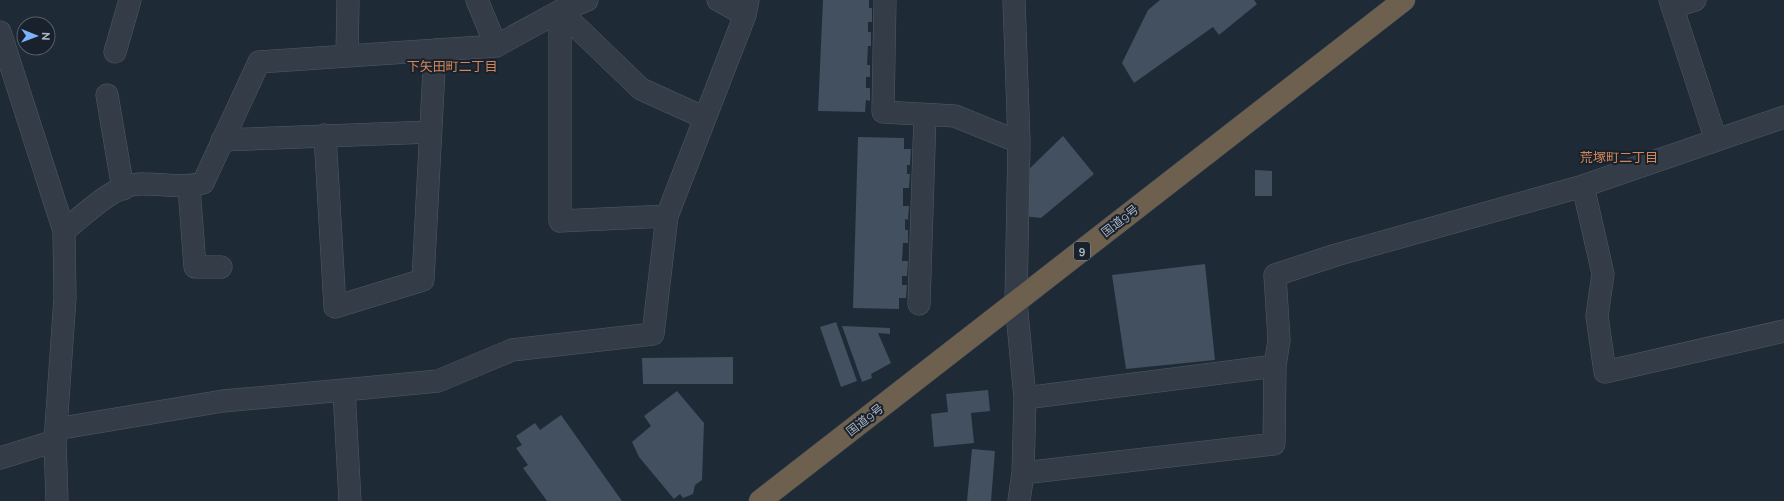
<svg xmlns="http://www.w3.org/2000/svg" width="1784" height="501" viewBox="0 0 1784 501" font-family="Raleway,'Noto Sans JP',sans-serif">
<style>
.building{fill:#42505f}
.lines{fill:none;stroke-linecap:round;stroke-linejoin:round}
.street-casing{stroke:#505a65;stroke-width:23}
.highway-casing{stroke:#3d4752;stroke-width:23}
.street{stroke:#333c47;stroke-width:22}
.highway{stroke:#6d604f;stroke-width:22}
.labels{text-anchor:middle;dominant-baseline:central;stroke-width:4;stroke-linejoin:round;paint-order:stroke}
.shield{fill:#18212c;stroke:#808a96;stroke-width:1}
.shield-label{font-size:11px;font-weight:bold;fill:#adb7c4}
.street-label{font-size:12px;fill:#adb7c4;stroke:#18212c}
.neighbourhood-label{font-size:13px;fill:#d48758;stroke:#18212c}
</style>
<rect width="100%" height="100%" fill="#1f2a37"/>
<path class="building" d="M 823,0 L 869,0 L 869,8 L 872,8 L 872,22 L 868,22 L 868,32 L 871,32 L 871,46 L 868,46 L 867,65 L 870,65 L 870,77 L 866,77 L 866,88 L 870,88 L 870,101 L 866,100 L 865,112 L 818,111 Z
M 1160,0 L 1254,0 L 1257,4 L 1219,35 L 1213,27 L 1134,83 L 1122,63 L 1148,10 Z
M 1063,136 L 1094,174 L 1041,218 L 1023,216 L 1026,172 Z
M 858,137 L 904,138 L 904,149 L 911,149 L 910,165 L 907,165 L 907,174 L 910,174 L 909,188 L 903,188 L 903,206 L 909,206 L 908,220 L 905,219 L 905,230 L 908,230 L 908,243 L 903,243 L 902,261 L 908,261 L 907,276 L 902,276 L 902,285 L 907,285 L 906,298 L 899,298 L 899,309 L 853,308 Z
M 1255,170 L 1272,171 L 1272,196 L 1255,196 Z
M 1205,264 L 1215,360 L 1126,369 L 1112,275 Z
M 836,322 L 857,381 L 841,387 L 820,327 Z
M 842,326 L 890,328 L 890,334 L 878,333 L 891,363 L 871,374 L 872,378 L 862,382 Z
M 733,357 L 733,384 L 643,384 L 642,358 Z
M 988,390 L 990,411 L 971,413 L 974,443 L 934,447 L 931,414 L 948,412 L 946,394 Z
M 677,391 L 704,423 L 702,480 L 695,485 L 693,494 L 683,498 L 680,494 L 674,499 L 639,457 L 632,442 L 651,426 L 644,416 Z
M 561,415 L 622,501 L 547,501 L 523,468 L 528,465 L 516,448 L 522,445 L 516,436 L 535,423 L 540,430 Z
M 972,449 L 995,451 L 991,501 L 967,501 Z"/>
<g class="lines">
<defs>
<path id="street" d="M 477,0 L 496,46
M 587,0 L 560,11 L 560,221 L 667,216
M 718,0 L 745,15
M 885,0 L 883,112 L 955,116 L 1019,142
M 1014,0 L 1019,142 L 1016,302 L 1025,398 L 1023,473 L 1019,501
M 1670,0 L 1716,140
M 1673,7 L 1695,0
M 0,32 L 64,231 L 65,298 L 55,441 L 57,501
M 115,52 L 130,0
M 347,55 L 348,0
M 107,95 L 123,189
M 325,135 L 335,307 L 423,280 L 435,50
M 222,140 L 430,132
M 1583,186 L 1603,274 L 1597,316 L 1605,372 L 1784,331
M 189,187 L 195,267 L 221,267
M 64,231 C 84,215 113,185 139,184 C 161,183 182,189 203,183 L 259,62 L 496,46 L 560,11 L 641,89 L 705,118
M 919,304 L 925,115
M 1025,398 L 1275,366 L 1279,340 L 1275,275 L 1336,255 L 1583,186 L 1784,117
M 56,429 L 223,401 L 344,390
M 0,458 L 55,441
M 1023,473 L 1274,444 L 1275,366
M 350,501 L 344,390 L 438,381 L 512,350 L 653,334 L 667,216 L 745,15 L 748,0"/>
<path id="highway" d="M 760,501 L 1404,0"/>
</defs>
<use href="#street" class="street-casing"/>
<use href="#highway" class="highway-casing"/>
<use href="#street" class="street"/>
<use href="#highway" class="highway"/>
</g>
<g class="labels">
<rect class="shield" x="1074" y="242" width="16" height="18" rx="3"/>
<g class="shield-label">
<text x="1082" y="251">9</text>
</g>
<g class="street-label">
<text transform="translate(1120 221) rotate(-38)">国道9号</text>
<text transform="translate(865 420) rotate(-38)">国道9号</text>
</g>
<g class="neighbourhood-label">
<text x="452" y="66">下矢田町二丁目</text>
<text x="1619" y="157">荒塚町二丁目</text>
</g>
</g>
<g transform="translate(36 36) rotate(91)"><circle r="19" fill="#18212c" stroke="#545d69"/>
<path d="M0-3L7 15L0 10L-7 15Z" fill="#7db3f9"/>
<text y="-6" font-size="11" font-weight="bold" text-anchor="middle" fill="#adb7c4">N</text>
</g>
</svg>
